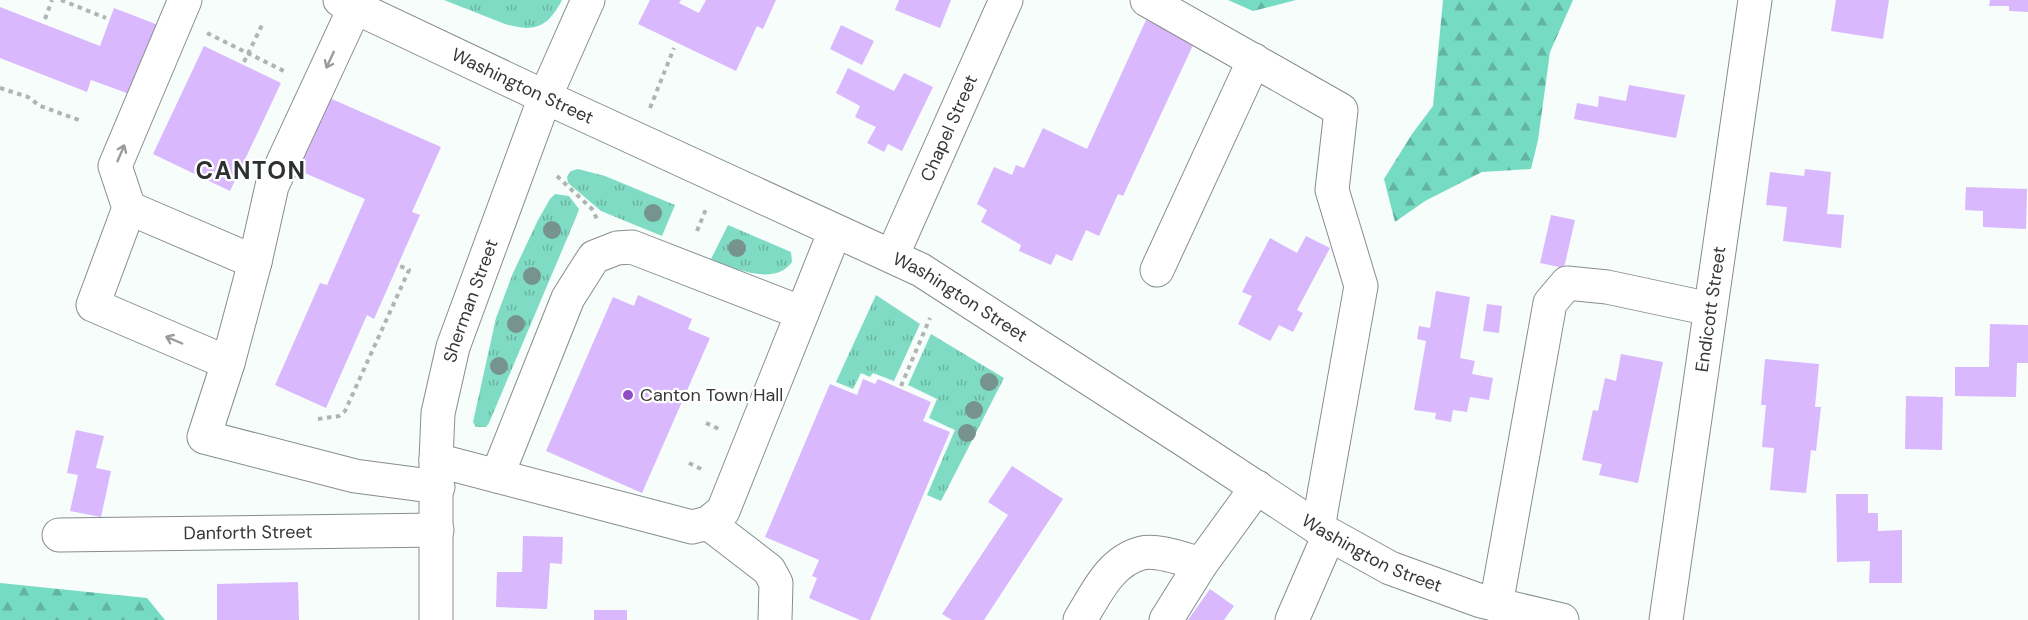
<svg xmlns="http://www.w3.org/2000/svg" width="2028" height="620" viewBox="0 0 2028 620" font-family="'DM Sans',sans-serif">
<style>
.grass{fill:url(#grass-tufts)}
.forest{fill:url(#forest-firs)}
.building{fill:#dab8fd}
.lines{fill:none;stroke-linecap:round;stroke-linejoin:round}
.minor-casing{stroke:#888d8c;stroke-width:35}
.major-casing{stroke:#888d8c;stroke-width:35}
.path{stroke:#b0b5b3;stroke-width:4;stroke-dasharray:4.5 4.5;stroke-linecap:butt}
.minor{stroke:#fff;stroke-width:33}
.major{stroke:#fff;stroke-width:33}
.tree{fill:#76938d}
.oneway{stroke:#9a9c9b}
.poi-dot{fill:#8e4dc2;stroke:#fff;stroke-width:2}
.labels{text-anchor:middle;dominant-baseline:central;stroke-width:4.5;stroke-linejoin:round;paint-order:stroke}
.street-label{font-size:18px;fill:#363837;stroke:#fff}
.poi-label{font-size:18px;fill:#363837;stroke:#fff;text-anchor:start}
.district-label{font-size:24px;font-weight:bold;letter-spacing:1.5px;fill:#2c3130;stroke:#fff}
</style>
<defs>
<pattern id="grass-tufts" width="24" height="20" patternUnits="userSpaceOnUse" patternTransform="scale(1.5)"><rect width="24" height="20" fill="#80dbc5"/><path d="M3 7l-1-3M5 7V3M7 7l1-3M15 17l-1-3M17 17v-4M19 17l1-3" fill="none" stroke="#6ab3a1"/></pattern>
<pattern id="forest-firs" width="22" height="20" patternUnits="userSpaceOnUse" patternTransform="scale(1.5)"><rect width="22" height="20" fill="#76dbc3"/><path d="M5 1l3.5 6h-7zM16 11l3.5 6h-7z" fill="#62b39f"/></pattern>
</defs>
<rect width="100%" height="100%" fill="#f6fdfb"/>
<path class="grass" d="M 444,0 L 562,0 C 548,27 535,33 505,24 Z
M 578,169 L 605,176 L 675,205 L 662,236 L 601,211 L 568,183 L 567,177 L 571,171 Z
M 555,194 L 569,196 L 579,209 L 577,215 L 489,423 L 486,427 L 476,427 L 473,422 L 496,318 L 513,273 L 538,220 L 550,199 Z
M 728,225 L 791,252 L 792,262 C 774,287 733,268 711,259 Z
M 876,295 L 920,324 L 894,381 L 873,373 L 870,377 L 861,373 L 853,389 L 836,382 Z
M 931,334 L 1004,378 L 941,501 L 927,495 L 955,430 L 929,418 L 937,399 L 908,385 Z"/>
<path class="forest" d="M 1228,0 L 1296,0 L 1253,11 Z
M 1443,0 L 1573,0 L 1550,52 L 1538,140 L 1531,169 L 1482,172 L 1425,201 L 1395,222 L 1384,179 L 1412,134 L 1433,106 Z
M 0,583 L 147,598 L 165,620 L 0,620 Z"/>
<path class="building" d="M 650,0 L 681,0 L 679,3 L 699,13 L 706,0 L 776,0 L 763,29 L 757,26 L 736,71 L 638,24 Z
M 899,0 L 951,0 L 940,28 L 895,10 Z
M 1836,0 L 1889,0 L 1883,39 L 1831,31 Z
M 1990,0 L 2028,0 L 2028,12 L 2009,11 L 2009,6 L 1989,6 Z
M 0,7 L 100,46 L 114,8 L 158,25 L 132,95 L 91,80 L 87,92 L 0,58 Z
M 1146,20 L 1194,43 L 1123,196 L 1118,194 L 1099,236 L 1086,230 L 1072,261 L 1056,254 L 1051,265 L 1019,251 L 1021,245 L 981,222 L 987,210 L 977,204 L 994,167 L 1012,175 L 1016,165 L 1024,168 L 1043,128 L 1087,149 Z
M 841,25 L 874,41 L 862,65 L 830,49 Z
M 204,46 L 281,83 L 230,191 L 153,154 Z
M 848,68 L 894,91 L 904,73 L 933,87 L 902,151 L 888,144 L 884,152 L 867,143 L 876,127 L 855,117 L 860,106 L 836,93 Z
M 1629,85 L 1685,95 L 1676,138 L 1574,119 L 1577,103 L 1598,107 L 1599,96 L 1626,101 Z
M 325,96 L 441,147 L 412,212 L 420,215 L 374,319 L 367,315 L 326,408 L 275,385 L 320,283 L 327,285 L 365,199 L 293,168 Z
M 1805,169 L 1831,172 L 1827,214 L 1844,215 L 1841,248 L 1783,241 L 1787,207 L 1766,205 L 1770,172 L 1804,176 Z
M 1966,187 L 2027,189 L 2026,229 L 1983,227 L 1983,211 L 1965,210 Z
M 1551,215 L 1575,220 L 1564,268 L 1540,263 Z
M 1306,236 L 1330,248 L 1297,310 L 1303,313 L 1293,332 L 1279,325 L 1270,341 L 1238,324 L 1252,296 L 1242,292 L 1270,238 L 1297,253 Z
M 1436,291 L 1470,297 L 1460,358 L 1475,361 L 1472,374 L 1493,378 L 1489,400 L 1470,397 L 1467,412 L 1453,410 L 1451,422 L 1435,419 L 1436,413 L 1414,410 L 1426,341 L 1417,339 L 1419,326 L 1430,328 Z
M 638,295 L 692,319 L 688,329 L 710,338 L 642,493 L 546,451 L 613,297 L 634,306 Z
M 1487,304 L 1502,306 L 1499,333 L 1483,331 Z
M 1990,324 L 2028,325 L 2028,363 L 2017,363 L 2016,397 L 1955,396 L 1955,367 L 1989,367 Z
M 1621,354 L 1663,362 L 1638,483 L 1599,475 L 1602,464 L 1582,460 L 1593,410 L 1598,411 L 1605,378 L 1616,381 Z
M 1765,359 L 1819,364 L 1815,407 L 1821,407 L 1816,451 L 1811,450 L 1806,493 L 1770,490 L 1774,448 L 1762,447 L 1766,405 L 1761,405 Z
M 863,379 L 875,384 L 878,379 L 931,402 L 923,421 L 950,432 L 870,620 L 860,620 L 809,598 L 817,578 L 812,576 L 819,560 L 765,537 L 830,384 L 857,395 Z
M 1906,396 L 1943,397 L 1942,450 L 1905,449 Z
M 76,430 L 104,436 L 96,468 L 111,471 L 101,517 L 70,511 L 78,475 L 67,473 Z
M 1012,466 L 1063,499 L 984,620 L 952,620 L 942,614 L 1008,515 L 988,502 Z
M 1836,494 L 1868,494 L 1868,513 L 1878,513 L 1878,531 L 1902,530 L 1902,583 L 1869,583 L 1870,561 L 1837,562 Z
M 523,536 L 563,537 L 562,564 L 550,563 L 547,609 L 496,607 L 497,572 L 522,572 Z
M 298,582 L 299,620 L 217,620 L 217,584 Z
M 1210,589 L 1234,606 L 1224,620 L 1188,620 Z
M 594,610 L 627,610 L 627,620 L 594,620 Z"/>
<g class="lines">
<defs>
<g id="minor">
<path d="M 185,0 L 115,166 L 129,208 L 93,305 L 228,363"/>
<path d="M 1147,0 L 1341,110 L 1332,190 L 1361,286 L 1318,528"/>
<path d="M 355,7 L 272,186 L 255,262 L 228,363 L 204,437 L 355,476 L 438,487"/>
<path d="M 129,208 L 255,262"/>
<path id="s1" d="M 892,256 L 1006,0"/>
<path d="M 1157,270 L 1254,60"/>
<path d="M 436,460 L 692,527 L 708,523 L 723,511 L 835,231"/>
<path d="M 497,476 L 568,298 L 594,257 L 617,248 L 632,247 L 802,313"/>
<path d="M 708,523 L 769,570 L 776,583 L 775,620"/>
<path id="s2" d="M 59,535 L 437,530"/>
<path d="M 1496,605 L 1550,303 L 1567,283 L 1607,287 L 1710,309"/>
<path d="M 1080,620 C 1096,594 1110,561 1142,553 C 1157,549 1186,560 1201,564 L 1257,487"/>
<path d="M 1166,620 L 1201,564"/>
<path d="M 1292,620 L 1329,535"/>
<path id="s3" d="M 1666,620 L 1755,0"/>
</g>
<g id="major">
<path id="s4" d="M 340,0 L 545,97 L 921,270 L 1189,443 L 1318,528 L 1390,568 L 1481,601 L 1562,620"/>
<path id="s5" d="M 436,620 L 436,460 L 438,413 L 453,347 L 545,97 L 588,0"/>
</g>
</defs>
<use href="#minor" class="minor-casing"/>
<use href="#major" class="major-casing"/>
<path class="path" d="M 61,0 L 106,18
M 45,19 L 52,0
M 207,33 L 286,72
M 244,62 L 262,25
M 0,88 L 28,97 L 40,106 L 82,121
M 650,108 L 674,48
M 557,176 L 592,209 L 597,219
M 697,231 L 706,209
M 901,386 L 930,318
M 318,419 L 339,416 L 345,411 L 409,270 L 398,265
M 706,423 L 719,429
M 689,463 L 701,469"/>
<use href="#minor" class="minor"/>
<use href="#major" class="major"/>
</g>
<g class="tree">
<circle cx="653" cy="213" r="9"/>
<circle cx="552" cy="230" r="9"/>
<circle cx="737" cy="248" r="9"/>
<circle cx="532" cy="276" r="9"/>
<circle cx="516" cy="324" r="9"/>
<circle cx="499" cy="366" r="9"/>
<circle cx="989" cy="382" r="9"/>
<circle cx="974" cy="410" r="9"/>
<circle cx="967" cy="433" r="9"/>
</g>
<defs><path id="oneway-shaft" d="M-6 0H5M1.5-3L5.5 0L1.5 3" fill="none" stroke-width="1.6" stroke-linecap="round" stroke-linejoin="round" transform="scale(1.5)"/></defs>
<g class="oneway">
<use href="#oneway-shaft" transform="translate(330 60) rotate(115)"/>
<use href="#oneway-shaft" transform="translate(121 153) rotate(-67)"/>
<use href="#oneway-shaft" transform="translate(174 340) rotate(-157)"/>
</g>
<circle class="poi-dot" cx="628" cy="395" r="6"/>
<g class="labels">
<g class="street-label">
<text stroke="none"><textPath href="#s4" startOffset="202">Washington Street</textPath></text>
<text stroke="none"><textPath href="#s1" startOffset="140">Chapel Street</textPath></text>
<text stroke="none"><textPath href="#s4" startOffset="688">Washington Street</textPath></text>
<text stroke="none"><textPath href="#s5" startOffset="324">Sherman Street</textPath></text>
<text stroke="none"><textPath href="#s3" startOffset="314">Endicott Street</textPath></text>
<text stroke="none"><textPath href="#s2" startOffset="189">Danforth Street</textPath></text>
<text stroke="none"><textPath href="#s4" startOffset="1174">Washington Street</textPath></text>
</g>
<g class="poi-label">
<text x="640" y="395">Canton Town Hall</text>
</g>
<g class="district-label">
<text x="251" y="170">CANTON</text>
</g>
</g>
</svg>
